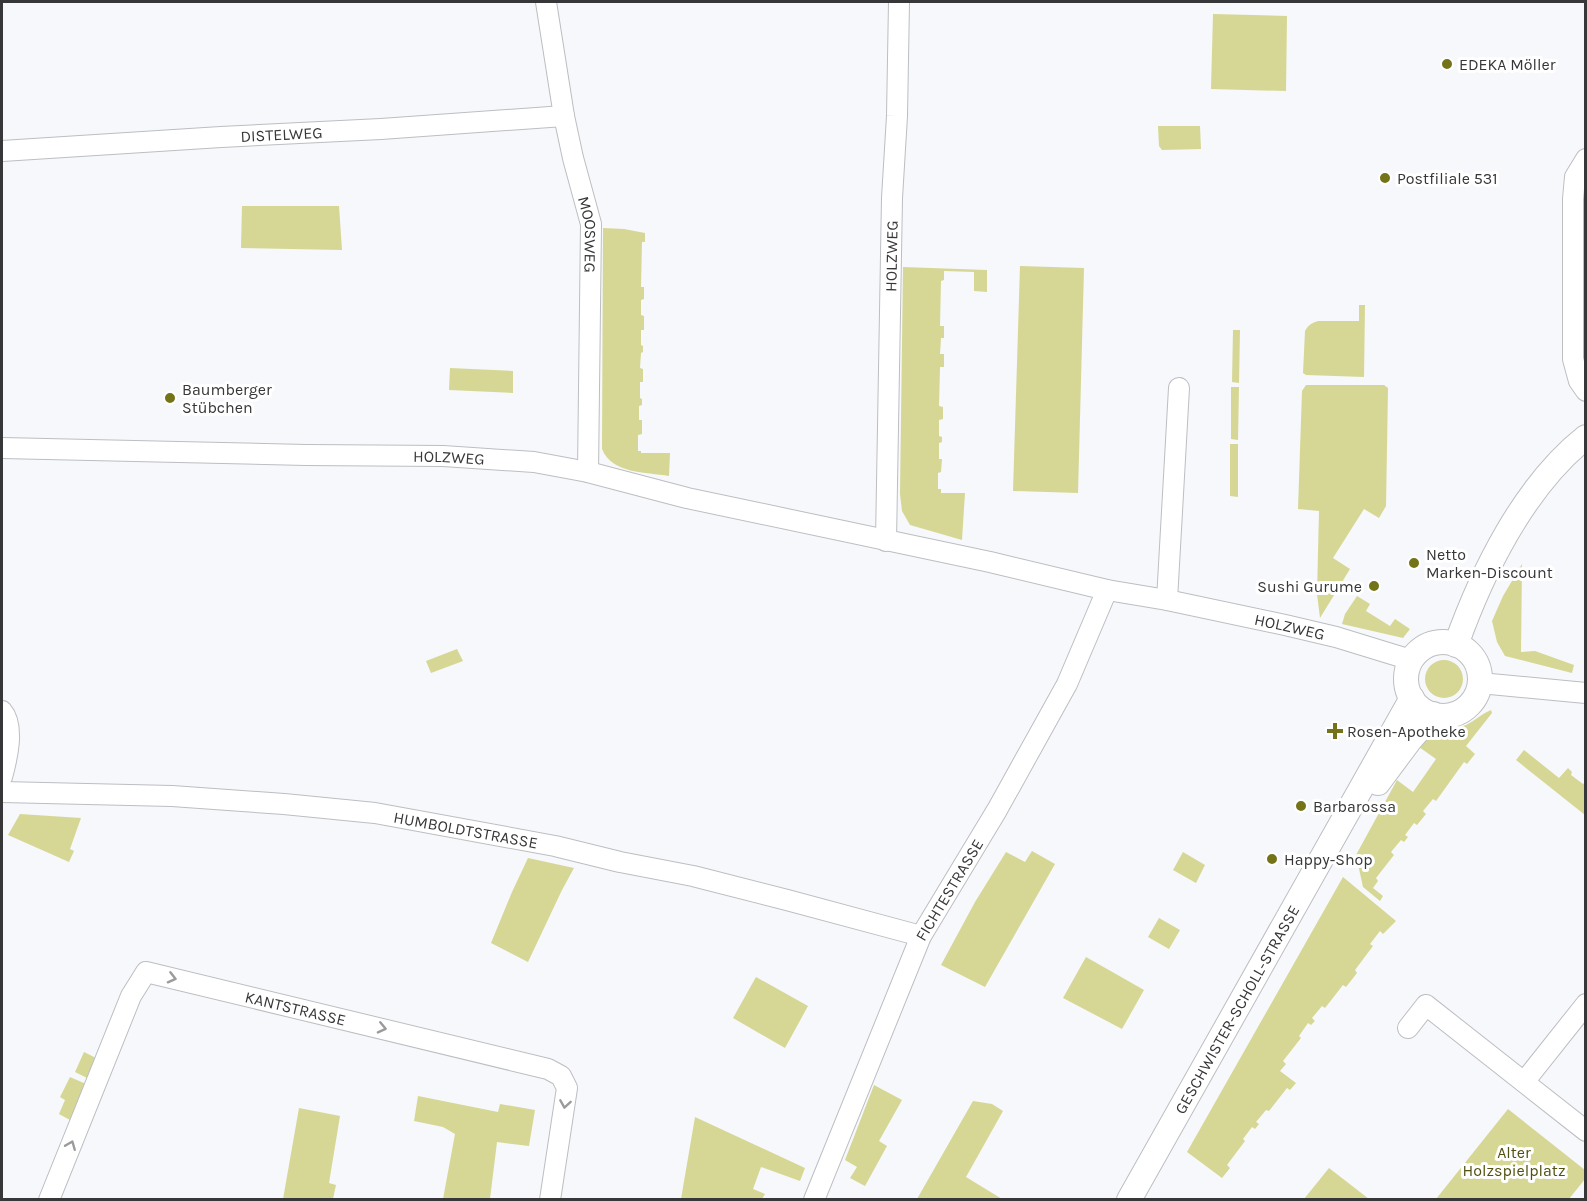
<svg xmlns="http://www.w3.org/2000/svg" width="1587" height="1201" viewBox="0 0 1587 1201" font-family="Karla,sans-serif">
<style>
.green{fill:#d6d794}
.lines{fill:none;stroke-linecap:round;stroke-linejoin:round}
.minor-casing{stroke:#bcbec1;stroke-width:22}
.tertiary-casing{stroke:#bcbec1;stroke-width:26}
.minor{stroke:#fff;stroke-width:20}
.tertiary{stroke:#fff;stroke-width:24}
.oneway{stroke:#9b9b9c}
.poi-dot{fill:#757318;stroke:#fff;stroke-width:2}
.labels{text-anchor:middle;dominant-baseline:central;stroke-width:6;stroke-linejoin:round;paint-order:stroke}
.poi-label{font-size:16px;fill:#373739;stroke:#fff;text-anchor:start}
.street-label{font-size:16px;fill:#373739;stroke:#fff}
.park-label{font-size:16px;fill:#52510f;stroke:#fff}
</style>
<rect width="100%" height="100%" fill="#f6f8fb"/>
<path class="green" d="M 1213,14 L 1287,16 L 1286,91 L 1211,89 Z
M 1158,126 L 1200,126 L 1201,149 L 1162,150 L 1159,146 Z
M 242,206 L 339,206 L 342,250 L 241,248 Z
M 603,228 L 624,229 L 645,233 L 645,242 L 642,242 L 641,287 L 644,287 L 644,299 L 641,300 L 641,315 L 644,316 L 644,330 L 641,330 L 641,345 L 643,346 L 643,352 L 641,353 L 640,368 L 643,369 L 643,382 L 640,382 L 640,398 L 642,399 L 642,405 L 639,406 L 639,420 L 642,420 L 642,434 L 638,435 L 638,451 L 641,451 L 641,453 L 670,453 L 669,476 C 646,472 612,474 602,449 Z
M 1020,266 L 1084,268 L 1078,493 L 1013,491 Z
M 903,267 L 987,270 L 987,292 L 974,291 L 974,272 L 944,271 L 944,280 L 941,281 L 940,326 L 944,326 L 944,338 L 941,338 L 940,354 L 944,354 L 944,367 L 940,367 L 939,406 L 943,407 L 943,419 L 939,420 L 939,436 L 942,437 L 942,442 L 939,443 L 939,459 L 942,459 L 941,472 L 938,473 L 938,489 L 941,489 L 941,493 L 965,493 L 962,540 L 910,525 L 902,511 L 900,494 Z
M 1359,305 L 1365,305 L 1364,377 L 1306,375 L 1303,373 L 1305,331 C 1308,325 1312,323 1318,321 L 1359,321 Z
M 1233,330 L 1240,330 L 1239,383 L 1232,382 Z
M 450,368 L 513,371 L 513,393 L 449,390 Z
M 1306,385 L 1384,385 L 1388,388 L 1386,506 L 1379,518 L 1364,509 L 1333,558 L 1350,569 L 1320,618 L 1317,594 L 1319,511 L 1298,509 L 1302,391 Z
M 1231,387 L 1239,387 L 1238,440 L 1231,439 Z
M 1230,444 L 1238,444 L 1238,497 L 1230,496 Z
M 1522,564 L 1521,652 L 1535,651 L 1574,665 L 1572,673 L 1505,656 L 1497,642 L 1492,621 L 1503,596 Z
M 1357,596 L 1370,604 L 1366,611 L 1390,626 L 1395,619 L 1410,629 L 1403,638 L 1342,624 L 1345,614 Z
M 457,649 L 463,661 L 431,673 L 426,661 Z
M1425 679a19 19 0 1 1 38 0a19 19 0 1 1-38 0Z
M 1491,710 L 1492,713 L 1466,746 L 1475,754 L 1467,764 L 1464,762 L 1436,801 L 1433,799 L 1423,811 L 1426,814 L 1417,825 L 1414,823 L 1405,835 L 1408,837 L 1404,842 L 1401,840 L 1391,852 L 1394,855 L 1376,878 L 1378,881 L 1373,888 L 1383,896 L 1380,901 L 1363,887 L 1356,855 L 1397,780 L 1413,792 L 1436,759 L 1419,747 C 1422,744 1425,739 1429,736 C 1438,729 1455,730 1466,725 C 1475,721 1481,714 1491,710 Z
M 1524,750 L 1559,778 L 1568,768 L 1572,772 L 1571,775 L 1583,784 L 1585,782 L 1585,815 L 1516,760 Z
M 20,814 L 81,818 L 70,849 L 74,851 L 69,862 L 8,835 Z
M 1032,851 L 1055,864 L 985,987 L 941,965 L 975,902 L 1006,852 L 1025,862 Z
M 1183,852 L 1205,865 L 1196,883 L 1173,870 Z
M 528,858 L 574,868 L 562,890 L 528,962 L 491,943 L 512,892 Z
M 1343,877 L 1396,921 L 1383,934 L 1380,931 L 1370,944 L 1373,946 L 1355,970 L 1357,973 L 1346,987 L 1343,985 L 1325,1008 L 1322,1006 L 1312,1018 L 1315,1021 L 1311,1025 L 1308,1023 L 1299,1036 L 1301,1038 L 1283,1061 L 1286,1064 L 1280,1071 L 1296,1083 L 1290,1090 L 1287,1088 L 1269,1111 L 1266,1110 L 1256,1122 L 1259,1124 L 1255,1129 L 1252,1127 L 1243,1139 L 1245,1141 L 1227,1165 L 1230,1168 L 1222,1178 L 1187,1152 Z
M 1159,918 L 1180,930 L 1169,949 L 1148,937 Z
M 1086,957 L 1144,990 L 1122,1029 L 1063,998 Z
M 756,977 L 808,1006 L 785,1048 L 733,1018 Z
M 84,1052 L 96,1058 L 87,1078 L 75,1072 Z
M 70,1077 L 86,1084 L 70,1120 L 59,1114 L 65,1100 L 60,1097 Z
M 874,1085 L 902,1100 L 879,1141 L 887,1146 L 865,1186 L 850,1178 L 857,1167 L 845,1160 Z
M 418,1096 L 498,1112 L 500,1104 L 535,1110 L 529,1146 L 497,1142 L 490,1199 L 443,1199 L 455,1134 L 443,1127 L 414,1121 Z
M 973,1101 L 992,1104 L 1003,1111 L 966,1177 L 1002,1199 L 917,1199 Z
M 299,1108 L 340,1116 L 329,1183 L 336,1185 L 333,1199 L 283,1199 Z
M 1508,1109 L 1585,1170 L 1585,1179 L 1569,1199 L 1436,1199 Z
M 695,1117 L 805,1168 L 800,1181 L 761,1167 L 753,1189 L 765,1194 L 762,1199 L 681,1199 Z
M 1329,1168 L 1369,1199 L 1304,1199 Z"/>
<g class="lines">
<defs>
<g id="minor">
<path id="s1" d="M 546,2 L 564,116 L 573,158 L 591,224 L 588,472"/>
<path id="s2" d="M 2,151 L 221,137 L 381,129 L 564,116"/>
<path d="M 1586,159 L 1575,177 L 1573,199 L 1573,359 L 1579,381 L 1586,391"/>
<path id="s3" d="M 2,448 L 306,455 L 443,456 L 534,462 L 588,472 L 687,498 L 990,562 L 1107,590 L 1167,600 L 1285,625 L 1336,637 L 1411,660"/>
<path id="s4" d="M 886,541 L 892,198 L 897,116 L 899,2"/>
<path d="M 1167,600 L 1179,388"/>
<path d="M 1480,683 L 1586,693"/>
<path d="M 2,711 C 15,726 7,759 2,777"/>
<path id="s5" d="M 2,792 L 172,796 L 284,804 L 375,813 L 555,846 L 620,862 L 693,876 L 787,900 L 921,936"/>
<path d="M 1408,1028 L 1426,1005 L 1586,1131"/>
<path d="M 1524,1082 L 1586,1004"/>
<path id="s6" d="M 49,1200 L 131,996 L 146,972 L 548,1069 L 561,1076 L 567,1088 L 550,1200"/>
<path id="s7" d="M 814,1200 L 921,936 L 997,810 L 1067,684 L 1107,590"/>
</g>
<g id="tertiary">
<circle cx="1443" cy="679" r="37"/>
<path d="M 1456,645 C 1482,572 1524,486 1586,437"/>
<path d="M 1378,783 L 1410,740 L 1433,714"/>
<path id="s8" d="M 1129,1200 L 1412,698"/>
</g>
</defs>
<use href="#minor" class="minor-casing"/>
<use href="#tertiary" class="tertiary-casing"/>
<use href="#minor" class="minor"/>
<use href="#tertiary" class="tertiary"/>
</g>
<defs><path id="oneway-chevron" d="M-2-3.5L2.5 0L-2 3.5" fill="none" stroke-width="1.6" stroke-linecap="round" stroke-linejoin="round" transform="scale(1.5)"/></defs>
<g class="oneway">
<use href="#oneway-chevron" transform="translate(172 978) rotate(14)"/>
<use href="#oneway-chevron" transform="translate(382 1028) rotate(13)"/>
<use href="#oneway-chevron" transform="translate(565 1104) rotate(99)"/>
<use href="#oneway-chevron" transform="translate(71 1145) rotate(-68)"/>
</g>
<g class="poi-dot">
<circle cx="1447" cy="64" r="6"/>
<circle cx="1385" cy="178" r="6"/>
<circle cx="170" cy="398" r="6"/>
<circle cx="1414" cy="563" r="6"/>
<circle cx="1374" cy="586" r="6"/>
<path d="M1332 722h6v6h6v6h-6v6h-6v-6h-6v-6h6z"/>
<circle cx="1301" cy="806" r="6"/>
<circle cx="1272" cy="859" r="6"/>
</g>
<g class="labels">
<g class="poi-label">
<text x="1459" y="64">EDEKA Möller</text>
<text x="1397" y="178">Postfiliale 531</text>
<text x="182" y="389">Baumberger<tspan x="182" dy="18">Stübchen</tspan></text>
<text x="1426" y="554">Netto<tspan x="1426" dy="18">Marken-Discount</tspan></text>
<text x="1362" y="586" text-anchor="end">Sushi Gurume</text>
<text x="1347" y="731">Rosen-Apotheke</text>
<text x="1313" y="806">Barbarossa</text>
<text x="1284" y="859">Happy-Shop</text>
</g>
<g class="street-label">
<text stroke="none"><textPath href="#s2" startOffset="280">DISTELWEG</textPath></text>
<text stroke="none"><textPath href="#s1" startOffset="237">MOOSWEG</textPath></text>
<text stroke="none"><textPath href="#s4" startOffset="285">HOLZWEG</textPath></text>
<text stroke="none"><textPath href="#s3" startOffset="447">HOLZWEG</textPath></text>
<text stroke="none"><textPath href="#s3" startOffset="1306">HOLZWEG</textPath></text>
<text stroke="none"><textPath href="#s5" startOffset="466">HUMBOLDTSTRASSE</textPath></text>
<text stroke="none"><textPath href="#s7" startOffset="339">FICHTESTRASSE</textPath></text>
<text stroke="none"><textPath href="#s6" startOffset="402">KANTSTRASSE</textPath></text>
<text stroke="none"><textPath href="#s8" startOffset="219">GESCHWISTER-SCHOLL-STRASSE</textPath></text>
</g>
<g class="park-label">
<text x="1514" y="1152">Alter<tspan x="1514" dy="18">Holzspielplatz</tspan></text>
</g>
</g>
<rect width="1587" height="1201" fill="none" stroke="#373739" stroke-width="6"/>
</svg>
